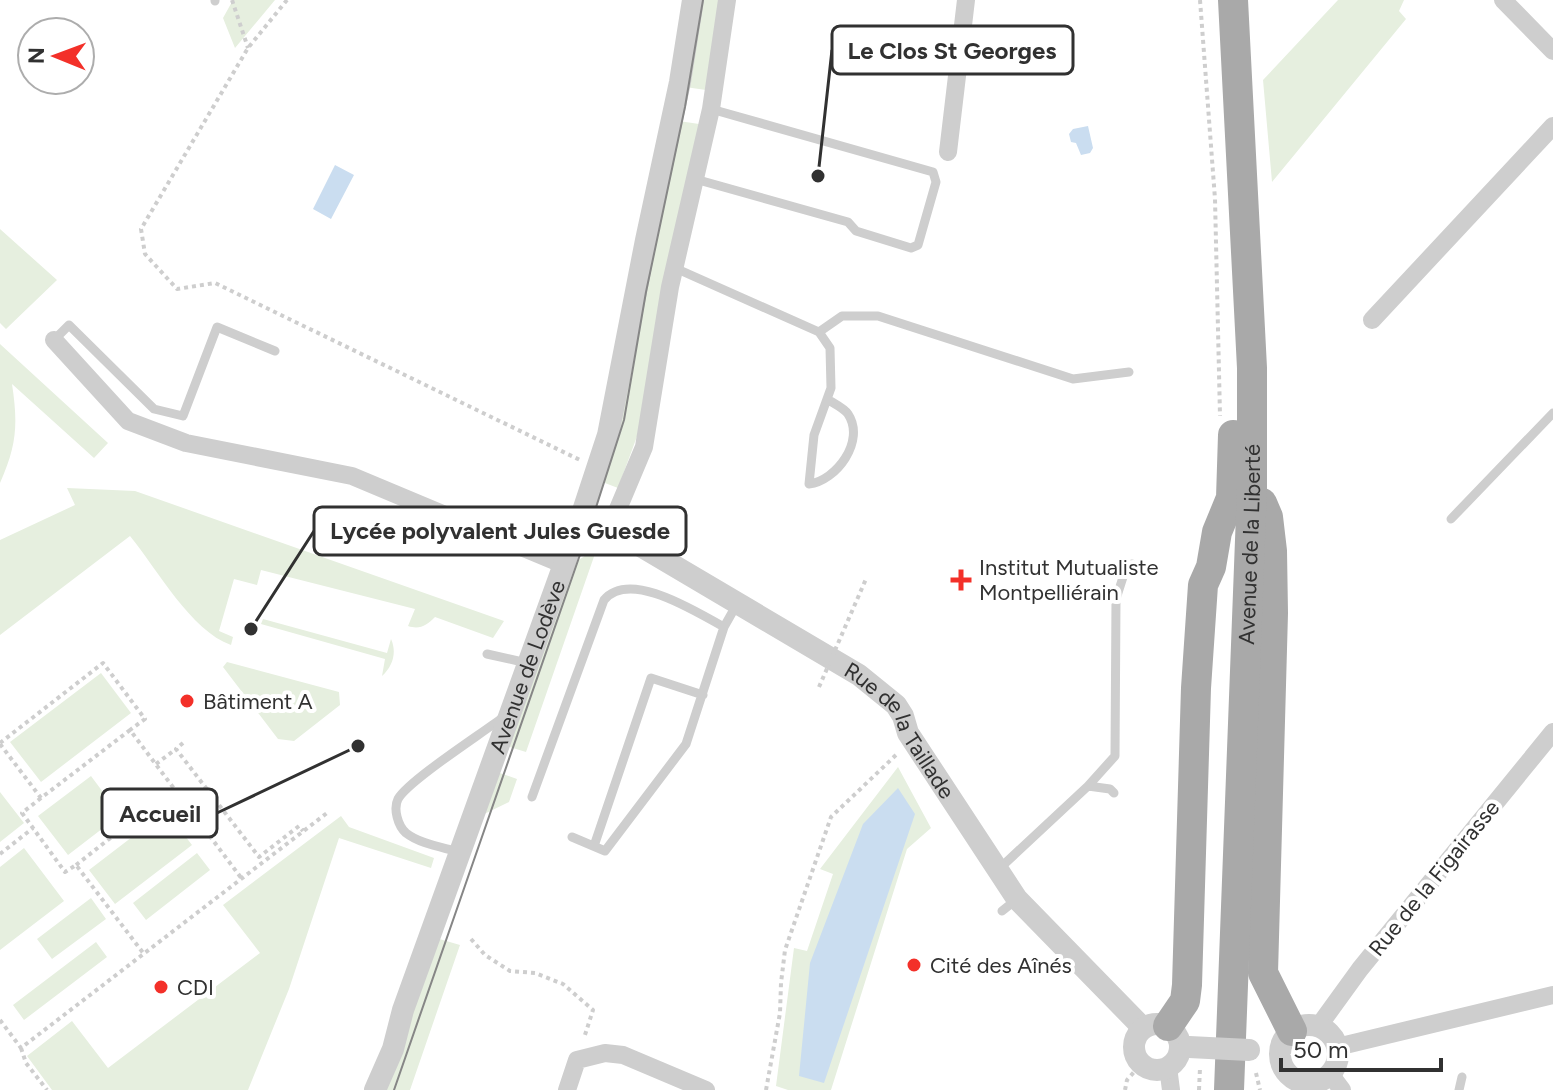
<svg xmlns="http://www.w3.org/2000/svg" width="1553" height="1090" viewBox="0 0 1553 1090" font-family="Figtree,sans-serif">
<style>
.green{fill:#e6efdf}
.water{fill:#caddf0}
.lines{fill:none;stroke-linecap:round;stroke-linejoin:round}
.path{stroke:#cecece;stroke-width:4;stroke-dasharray:4 4;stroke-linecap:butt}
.service{stroke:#cecece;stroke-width:9}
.minor{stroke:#cecece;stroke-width:18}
.tertiary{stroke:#cecece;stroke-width:22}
.primary{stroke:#a9a9a9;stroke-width:30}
.tram{stroke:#868686;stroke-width:2}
.path-bridge{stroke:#cecece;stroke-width:4;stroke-dasharray:4 4;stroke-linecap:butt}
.tertiary-bridge{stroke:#cecece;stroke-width:22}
.poi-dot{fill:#f33029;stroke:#fff;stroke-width:3}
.labels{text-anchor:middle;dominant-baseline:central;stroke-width:8;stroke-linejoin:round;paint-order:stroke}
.street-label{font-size:22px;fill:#313131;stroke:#fff}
.poi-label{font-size:22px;fill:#313131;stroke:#fff;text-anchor:start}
.leader{fill:none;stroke:#313131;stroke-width:3}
.callout-dot{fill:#313131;stroke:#fff;stroke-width:3}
.callout{fill:#fff;stroke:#313131;stroke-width:3}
.callout-label{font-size:24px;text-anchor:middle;font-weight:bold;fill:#313131}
</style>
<rect width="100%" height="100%" fill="#fff"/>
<path class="green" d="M 233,0 L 275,0 L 235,48 L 223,18 Z
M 699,0 L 720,0 L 706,90 L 685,87 Z
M 1338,0 L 1404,0 L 1399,11 L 1406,19 L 1272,182 L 1263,80 Z
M 679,121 L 699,124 L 639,431 L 618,488 L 597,480 Z
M 0,229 L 57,280 L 6,329 L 0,323 Z
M 0,344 L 108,443 L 94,458 L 12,384 C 18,424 17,445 0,483 Z
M 67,488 L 135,491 L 504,621 L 493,638 L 435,617 C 427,625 420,630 408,626 L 415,609 L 261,570 L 257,585 L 234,579 L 219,631 L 233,637 L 231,645 C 191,631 157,569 130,536 L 0,635 L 0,540 L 75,505 Z
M 597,548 L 526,752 L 503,745 L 571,565 Z
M 263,619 L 387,653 L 391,639 C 397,652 393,666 382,676 L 385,659 L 261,624 Z
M 227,662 L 339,692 L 340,705 L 294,741 L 278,739 L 223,667 Z
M 101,673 L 131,713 L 41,782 L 10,742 Z
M 898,767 L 931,828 L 907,849 L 831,1090 L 788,1090 L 776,1086 L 794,948 L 807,951 L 833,874 L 820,869 Z
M 494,771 L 517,779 L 509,802 L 478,817 Z
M 91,776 L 120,815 L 68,855 L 38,816 Z
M 0,792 L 24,823 L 0,842 Z
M 166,811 L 192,845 L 115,904 L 89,870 Z
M 341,816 L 349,827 L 434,858 L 431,868 L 339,838 L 289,989 L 248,1090 L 52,1090 L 27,1056 L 72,1021 L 108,1068 L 260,953 L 223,905 Z
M 24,848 L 64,901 L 0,950 L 0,867 Z
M 197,853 L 210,870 L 146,920 L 133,903 Z
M 91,898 L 106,919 L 52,959 L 37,939 Z
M 436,938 L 460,945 L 410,1090 L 382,1090 Z
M 96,942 L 107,957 L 24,1020 L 13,1005 Z"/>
<path class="water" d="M 1088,126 L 1093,148 L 1090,153 L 1081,155 L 1076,143 L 1071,142 L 1069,134 L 1073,129 Z
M 335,165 L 354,175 L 331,219 L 313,209 Z
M 898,788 L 915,814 L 824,1083 L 799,1076 L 810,963 L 863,824 Z"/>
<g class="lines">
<path class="path" d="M 232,0 L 248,48
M 287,0 L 248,48 L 141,229 L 145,254 L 177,289 L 215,283 L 580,460
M 1200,0 L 1215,199 L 1220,416
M 0,743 L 103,663 L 145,719 L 130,730
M 183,743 L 176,749 L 259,857 L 299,826 L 303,831
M 0,744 L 41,798 L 130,730 L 242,879
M 156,764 L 176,749
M 41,798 L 22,813 L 65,872 L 76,865 L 144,954
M 0,854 L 33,828
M 76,865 L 174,788
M 471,939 L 485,955 L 510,971 L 535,973 L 563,984 L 593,1010 L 584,1038
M 0,1020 L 21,1048 L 327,813
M 21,1048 L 26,1063 L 47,1090
M 1256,1073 L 1260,1090
M 766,1090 L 780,1013 L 781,983 L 785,950 L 831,817 L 896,755
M 1125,1090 L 1127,1080 L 1141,1064
M 1199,1090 L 1200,1068"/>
<path class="service" d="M 215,1 L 215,0
M 695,179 L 848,222 L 856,231 L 911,248 L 918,245 L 936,182 L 933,172 L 711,109
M 675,268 L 819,332 L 830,348 L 831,388 L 814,435 L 809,484 C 836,481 866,441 848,414 C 844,408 833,403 827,399
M 819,332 L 842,316 L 878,316 L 1073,379 L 1129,372
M 54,340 L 69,325 L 154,409 L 183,416 L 217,327 L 275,351
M 1451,519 L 1553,413
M 487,654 L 527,663
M 1088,786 L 1115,756 L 1116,599 L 1124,574 L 1132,564
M 532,797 L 604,600 C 630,569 696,612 724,627
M 572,837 L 605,851 L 686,744 L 724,627 L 737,604
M 594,846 L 651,678 L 703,695
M 459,852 C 442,847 420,844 406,833 C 398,826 393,809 398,799 C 408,781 481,734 502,718
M 1000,868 L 1088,786 L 1110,789 L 1114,793
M 1002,911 L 1017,899
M 1459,1090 L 1462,1077"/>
<path class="minor" d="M 1503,0 L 1553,51
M 948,152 L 966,0
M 1372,320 L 1553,126
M 54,340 L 128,421 L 186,443 L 352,476 L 562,564
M 610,528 L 644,447 L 670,287 L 711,109 L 727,0
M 1318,1027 L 1360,969 L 1553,732
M 1337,1047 L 1553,995
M 1168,1067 L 1171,1090
M 1330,1074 L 1342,1090
M 567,1090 L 577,1060 L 605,1053 L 623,1055 L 706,1090"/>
<g class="tertiary">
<path id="s1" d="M 580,520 L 610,528 L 622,535 L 859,675 L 896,705 L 903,716 L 908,733 L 1017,899 L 1143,1028"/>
<circle cx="1157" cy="1047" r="23"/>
<circle cx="1309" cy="1054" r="29"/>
<path id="s2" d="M 375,1090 L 393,1049 L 403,1010 L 580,520 L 608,435 L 646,240 L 680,82 L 693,0"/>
</g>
<g class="primary">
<path d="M 1262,503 L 1268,517 L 1272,551 L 1273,613 L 1263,973 L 1292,1031"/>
<path d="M 1168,1026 L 1185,1001 L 1187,985 L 1196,688 L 1203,585 L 1211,567 L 1217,532 L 1231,498 L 1233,435"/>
<path id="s3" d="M 1229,1090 L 1252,488 L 1252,368 L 1233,0"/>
</g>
<path class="tram" d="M 394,1090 L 591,523 L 624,420 L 646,292 L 685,107 L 703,0"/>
<path class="path-bridge" d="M 819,687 L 866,579"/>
<path class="tertiary-bridge" d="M 1189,1047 L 1249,1050"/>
</g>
<g class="poi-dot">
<path d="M957 568h8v8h8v8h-8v8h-8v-8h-8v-8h8z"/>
<circle cx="187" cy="701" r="8"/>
<circle cx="914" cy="965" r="8"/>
<circle cx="161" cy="987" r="8"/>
</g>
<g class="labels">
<g class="street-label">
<text stroke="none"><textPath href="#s3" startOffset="546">Avenue de la Liberté</textPath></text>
<text stroke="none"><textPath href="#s2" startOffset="450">Avenue de Lodève</textPath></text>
<text stroke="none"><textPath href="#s1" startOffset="390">Rue de la Taillade</textPath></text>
<text transform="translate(1434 878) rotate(-51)">Rue de la Figairasse</text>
</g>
<g class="poi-label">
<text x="979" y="567">Institut Mutualiste<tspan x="979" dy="25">Montpelliérain</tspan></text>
<text x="203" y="701">Bâtiment A</text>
<text x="930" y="965">Cité des Aînés</text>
<text x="177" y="987">CDI</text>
</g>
</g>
<path class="leader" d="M818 176L832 50M251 629L314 531M358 746L217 813"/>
<g class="callout-dot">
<circle cx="818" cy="176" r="8"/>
<circle cx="251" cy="629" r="8"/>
<circle cx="358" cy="746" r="8"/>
</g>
<g class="callout">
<rect x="832" y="26" width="241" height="48" rx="8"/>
<rect x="314" y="507" width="372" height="48" rx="8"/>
<rect x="102" y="789" width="115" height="48" rx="8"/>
</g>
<g class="callout-label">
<text x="952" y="59">Le Clos St Georges</text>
<text x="500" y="539">Lycée polyvalent Jules Guesde</text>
<text x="160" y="822">Accueil</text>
</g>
<g transform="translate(56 56) rotate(271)"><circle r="38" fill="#ffffff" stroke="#adadad" stroke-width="2"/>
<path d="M0-6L14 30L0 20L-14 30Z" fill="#f33029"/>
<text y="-12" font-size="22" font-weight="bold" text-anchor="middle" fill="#313131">N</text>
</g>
<path d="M1281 1058v12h160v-12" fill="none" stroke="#313131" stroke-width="4"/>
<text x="1293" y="1058" font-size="24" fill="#313131" stroke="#ffffff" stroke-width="6" paint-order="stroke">50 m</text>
</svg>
